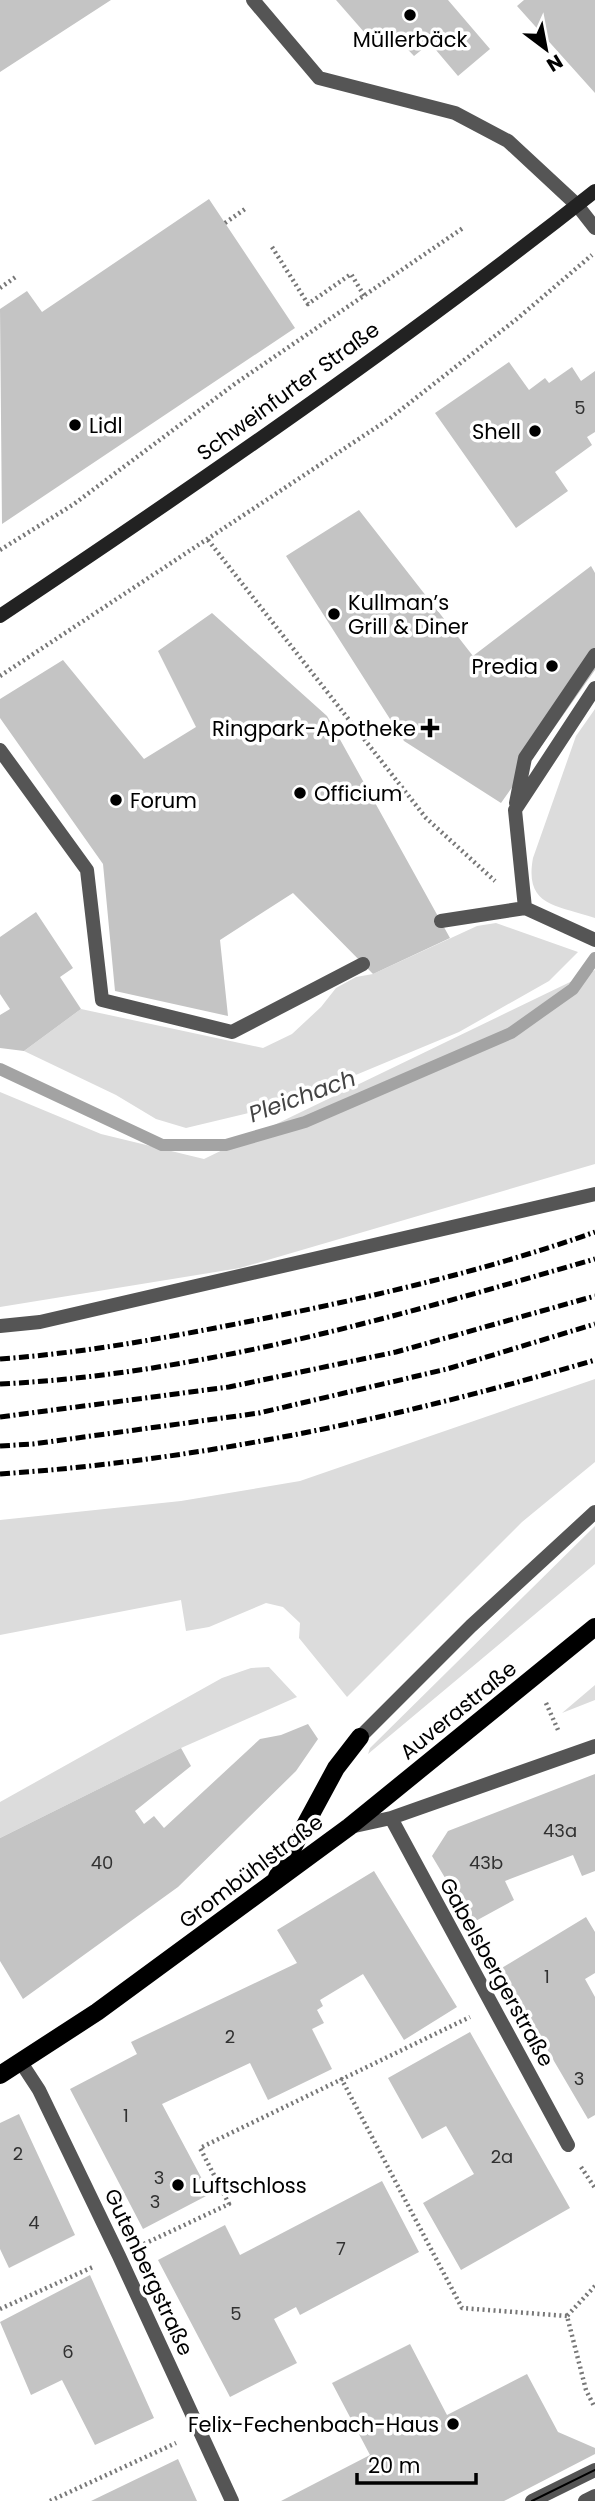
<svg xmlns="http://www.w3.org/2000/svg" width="595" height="2501" viewBox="0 0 595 2501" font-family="Poppins,sans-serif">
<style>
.green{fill:#dcdcdc}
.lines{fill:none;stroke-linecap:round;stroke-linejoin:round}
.stream{stroke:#a3a3a3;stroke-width:12}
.building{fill:#c4c4c4}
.path{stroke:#777;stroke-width:4.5;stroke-dasharray:2 3.5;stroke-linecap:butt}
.lane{stroke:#555;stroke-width:14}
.street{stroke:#555;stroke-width:14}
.secondary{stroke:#222;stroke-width:14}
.primary{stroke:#000;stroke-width:18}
.tram{stroke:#000;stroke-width:2}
.rail{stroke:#000;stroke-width:5;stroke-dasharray:10 3.5 2 3.5;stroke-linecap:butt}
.poi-dot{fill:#000;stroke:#fff;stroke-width:2.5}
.labels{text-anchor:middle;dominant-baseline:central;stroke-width:7;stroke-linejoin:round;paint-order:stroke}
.number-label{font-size:18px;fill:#313131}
.poi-label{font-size:21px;fill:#000;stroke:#fff;text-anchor:start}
.street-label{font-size:21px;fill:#000;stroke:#fff}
.water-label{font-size:23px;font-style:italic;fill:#444;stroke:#fff}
</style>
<rect width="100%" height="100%" fill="#fff"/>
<path class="green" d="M 595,709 L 595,918 C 557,905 524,907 533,858 L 576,736 Z
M 496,923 L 578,952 L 549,981 L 459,1032 L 334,1084 L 257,1111 L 186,1128 L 156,1119 L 116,1095 L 24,1051 L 81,1009 L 263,1048 L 292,1034 L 321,1007 L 336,988 L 356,977 L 373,974 L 477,926 Z
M 595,970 L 595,1164 L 240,1268 L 0,1307 L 0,1092 L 101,1134 L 204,1159 Z
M 595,1379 L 595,1462 L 522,1522 L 347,1697 L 299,1638 L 300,1623 L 283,1607 L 266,1603 L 209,1627 L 186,1631 L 181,1600 L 0,1635 L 0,1520 L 181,1501 L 300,1481 Z
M 595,1526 L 595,1564 L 368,1754 L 370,1748 Z
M 269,1667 L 297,1697 L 181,1748 L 0,1838 L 0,1802 L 222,1678 L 251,1668 Z
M 595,1685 L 595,1700 L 562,1713 Z"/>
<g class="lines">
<path class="stream" d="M 0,1069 L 162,1145 L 226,1145 L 305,1122 L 511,1033 L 573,989 L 595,958"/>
</g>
<path class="building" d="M 0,0 L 111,0 L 0,72 Z
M 336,0 L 448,0 L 490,49 L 458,76 L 430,43 L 414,56 L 394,35 L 378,48 Z
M 524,0 L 595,0 L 595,93 L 517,6 Z
M 209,199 L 295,328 L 2,524 L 0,309 L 27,291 L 42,312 Z
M 509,362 L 529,390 L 545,378 L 549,383 L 572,367 L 581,381 L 595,371 L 595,432 L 587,437 L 592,445 L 555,472 L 568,491 L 516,528 L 435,413 Z
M 359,510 L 473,656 L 591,566 L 595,573 L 595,670 L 501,803 L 404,741 L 286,556 Z
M 212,613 L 327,716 L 450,938 L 373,974 L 293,893 L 220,940 L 228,1016 L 115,991 L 103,864 L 0,718 L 0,699 L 63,660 L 144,759 L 196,727 L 158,651 Z
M 36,912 L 73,968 L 60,977 L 81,1009 L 24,1051 L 0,1048 L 0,1015 L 10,1009 L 0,994 L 0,937 Z
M 308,1724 L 318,1739 L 296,1771 L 178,1887 L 23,1999 L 0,1961 L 0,1838 L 181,1748 L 191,1766 L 135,1811 L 144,1824 L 154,1816 L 164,1828 L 260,1739 L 281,1735 Z
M 595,1774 L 595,1871 L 582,1876 L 573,1855 L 505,1881 L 514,1900 L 472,1923 L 432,1856 L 448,1831 Z
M 374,1871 L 457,2007 L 404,2040 L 363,1974 L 320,2000 L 323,2006 L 317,2010 L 324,2023 L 312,2029 L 332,2069 L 268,2100 L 250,2063 L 162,2104 L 210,2194 L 143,2229 L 70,2089 L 137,2054 L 131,2042 L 297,1963 L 277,1930 Z
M 586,1917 L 595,1932 L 595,1973 L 585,1979 L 595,1997 L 595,2115 L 588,2119 L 500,1969 Z
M 470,2032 L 570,2208 L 461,2270 L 423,2203 L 474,2174 L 446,2126 L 422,2139 L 388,2078 Z
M 19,2114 L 75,2235 L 9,2268 L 0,2249 L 0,2123 Z
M 382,2181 L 419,2252 L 300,2315 L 296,2307 L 274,2319 L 297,2363 L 230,2397 L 158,2260 L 225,2225 L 240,2255 Z
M 90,2275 L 154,2418 L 95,2445 L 62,2380 L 31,2395 L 0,2322 Z
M 410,2344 L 447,2415 L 527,2374 L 558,2432 L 595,2448 L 595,2454 L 504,2501 L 281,2501 L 370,2455 L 332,2383 Z
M 178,2459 L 197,2501 L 91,2501 Z"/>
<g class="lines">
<path class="path" d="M 225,223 L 245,209
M 272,247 L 308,304 L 351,274 L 365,297
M 0,288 L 17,276
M 208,540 L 426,818 L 495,881
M 0,550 L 74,504 L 236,383 L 463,228
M 0,676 L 389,419 L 518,318 L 592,255
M 546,1703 L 558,1730
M 341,2078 L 462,2308 L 567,2316
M 581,2167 L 595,2188
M 144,2244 L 229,2204 L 200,2148 L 470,2017
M 595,2286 L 567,2316 L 586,2390 L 595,2408
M 0,2309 L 95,2266
M 50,2501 L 176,2443"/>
<path class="lane" d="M 253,0 L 319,78 L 455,113 L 508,141 L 577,205
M 0,750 L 87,870 L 102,1000 L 232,1032 L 363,964
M 516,803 L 525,758 L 595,655
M 525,908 L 515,810 L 595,688
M 441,921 L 525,908 L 595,940
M 0,1326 L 40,1322 L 595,1194
M 532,2501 L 595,2470"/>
<path class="street" d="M 577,205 L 595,228
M 360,1737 L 471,1626 L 595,1512
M 391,1818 L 568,2145
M 350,1827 L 391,1818 L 595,1746
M 22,2064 L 39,2090 L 119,2256 L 232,2501
M 585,2501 L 595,2496"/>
<path class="secondary" d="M 0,616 C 202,481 404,342 595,191"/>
<path class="primary" d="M 277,1877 L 336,1768 L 360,1737
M 0,2075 L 97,2012 L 349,1827 L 595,1627"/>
<path class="tram" d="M 532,2501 L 595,2470"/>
<path class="rail" d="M 0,1359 C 83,1353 165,1338 246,1322 C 364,1299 482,1272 595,1232
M 0,1384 C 203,1374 401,1315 595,1259
M 0,1417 L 229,1387 L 396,1352 L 595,1296
M 0,1446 L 33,1444 L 259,1413 L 447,1369 L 595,1324
M 0,1474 C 204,1460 400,1418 595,1360"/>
</g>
<g class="poi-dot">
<circle cx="410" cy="15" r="7"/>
<circle cx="75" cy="425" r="7"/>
<circle cx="535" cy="431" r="7"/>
<circle cx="334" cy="614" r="7"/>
<circle cx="552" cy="666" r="7"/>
<path d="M426.5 717.5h7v7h7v7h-7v7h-7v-7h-7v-7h7z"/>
<circle cx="300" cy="793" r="7"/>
<circle cx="116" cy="800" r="7"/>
<circle cx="178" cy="2185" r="7"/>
<circle cx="453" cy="2424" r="7"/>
</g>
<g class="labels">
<g class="number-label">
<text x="580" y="407">5</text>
<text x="560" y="1830">43a</text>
<text x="102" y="1862">40</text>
<text x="486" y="1862">43b</text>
<text x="547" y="1976">1</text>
<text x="230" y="2036">2</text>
<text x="579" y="2078">3</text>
<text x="126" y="2115">1</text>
<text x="18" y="2153">2</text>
<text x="502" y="2156">2a</text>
<text x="159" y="2177">3</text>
<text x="155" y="2201">3</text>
<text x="34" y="2222">4</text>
<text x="341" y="2248">7</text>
<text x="236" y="2313">5</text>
<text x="68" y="2351">6</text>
</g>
<g class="poi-label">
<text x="410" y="39" text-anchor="middle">Müllerbäck</text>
<text x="89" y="425">Lidl</text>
<text x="521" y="431" text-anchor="end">Shell</text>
<text x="348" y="602">Kullman’s<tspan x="348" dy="24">Grill &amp; Diner</tspan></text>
<text x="538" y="666" text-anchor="end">Predia</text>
<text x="416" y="728" text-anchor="end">Ringpark-Apotheke</text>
<text x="314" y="793">Officium</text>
<text x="130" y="800">Forum</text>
<text x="192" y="2185">Luftschloss</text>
<text x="439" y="2424" text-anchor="end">Felix-Fechenbach-Haus</text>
</g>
<g class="street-label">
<text transform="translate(288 391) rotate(-36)">Schweinfurter Straße</text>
<text transform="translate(458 1710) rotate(-39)">Auverastraße</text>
<text transform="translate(251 1871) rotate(-37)">Grombühlstraße</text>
<text transform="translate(497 1972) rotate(61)">Gabelsbergerstraße</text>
<text transform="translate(149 2272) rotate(65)">Gutenbergstraße</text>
</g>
<g class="water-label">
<text transform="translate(302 1096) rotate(-20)">Pleichach</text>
</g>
</g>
<g transform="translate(546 49) rotate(148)" stroke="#ffffff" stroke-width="5" paint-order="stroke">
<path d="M0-5L12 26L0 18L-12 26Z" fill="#000000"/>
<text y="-10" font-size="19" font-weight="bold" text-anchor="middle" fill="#000000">N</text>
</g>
<path d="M357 2473v10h119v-10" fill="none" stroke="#000000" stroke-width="3.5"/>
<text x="368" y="2473" font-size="21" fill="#000000" stroke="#ffffff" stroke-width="5" paint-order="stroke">20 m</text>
</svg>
